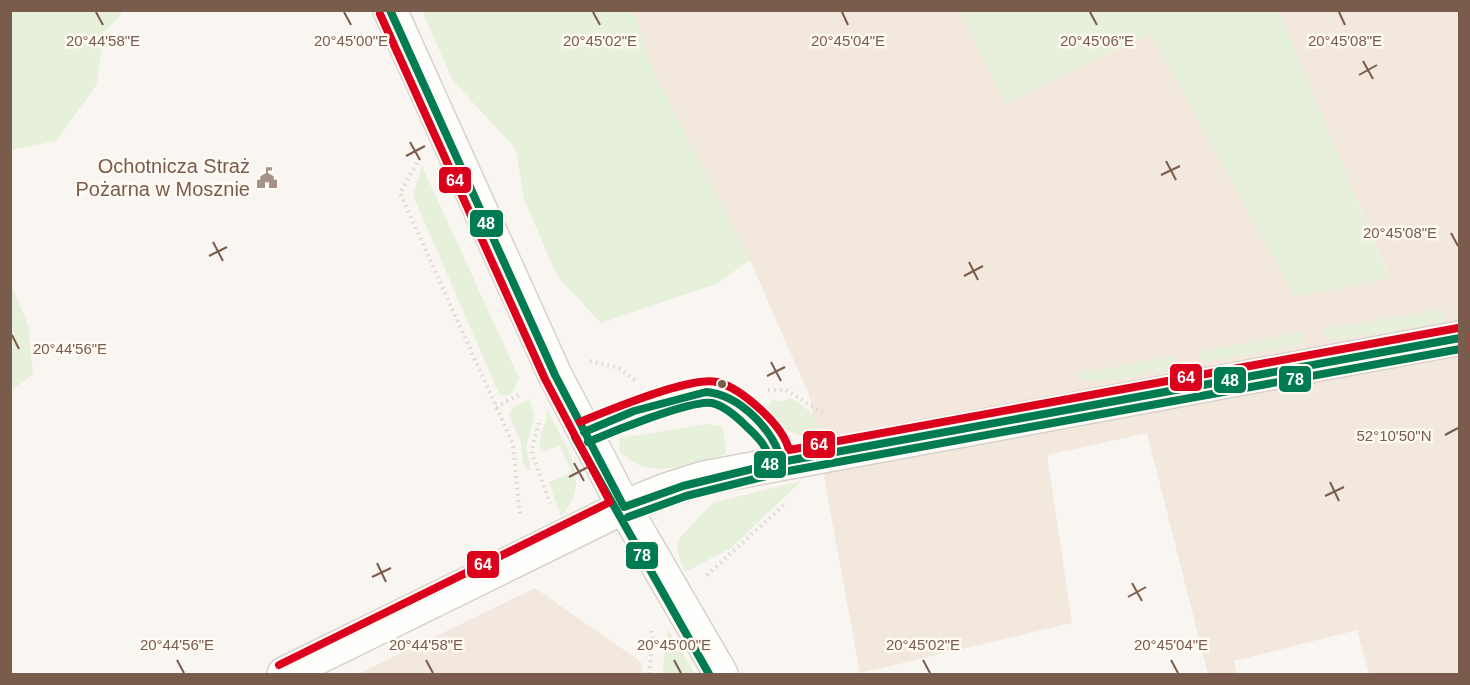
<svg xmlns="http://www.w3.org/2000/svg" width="1470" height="685" viewBox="0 0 1470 685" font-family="Helvetica,sans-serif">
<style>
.residential{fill:#f2e8de}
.green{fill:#e7f0db}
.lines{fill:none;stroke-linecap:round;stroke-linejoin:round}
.lane-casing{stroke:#d7d1cb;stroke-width:21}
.street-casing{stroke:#d7d1cb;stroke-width:36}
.secondary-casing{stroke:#d9d2cb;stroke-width:36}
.path{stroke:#dcd5d0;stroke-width:4;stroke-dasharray:1.5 4.5;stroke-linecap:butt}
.lane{stroke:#fefefd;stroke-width:18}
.street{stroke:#fefefd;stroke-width:33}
.secondary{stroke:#fefefd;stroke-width:33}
.bus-1-casing{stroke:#fffaf3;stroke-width:12}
.bus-2-casing{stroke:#fffaf3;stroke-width:12}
.bus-3-casing{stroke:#fffaf3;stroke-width:12}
.bus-1{stroke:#017b52;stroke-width:8}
.bus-2{stroke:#017b52;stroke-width:8}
.bus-3{stroke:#db011c;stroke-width:8}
.ticks{fill:none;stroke:#7a5c4d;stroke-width:2}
.bus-dot{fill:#7a5c4d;stroke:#fffaf3;stroke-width:2}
.labels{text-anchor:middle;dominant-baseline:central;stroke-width:5;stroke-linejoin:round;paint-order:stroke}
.poi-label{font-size:20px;fill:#7a5c4d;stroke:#fffaf3;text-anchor:end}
.ticks-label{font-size:15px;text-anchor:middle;fill:#7a5c4d;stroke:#fffaf3;stroke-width:5;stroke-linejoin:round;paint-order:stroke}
.line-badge{stroke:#fffaf3;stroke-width:2}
.badge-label{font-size:16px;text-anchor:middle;font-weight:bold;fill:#fff}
</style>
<rect width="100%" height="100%" fill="#f9f5f0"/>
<path class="residential" d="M 633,11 L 961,11 L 1005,104 L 1151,33 L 1295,297 L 1389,277 L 1279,11 L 1459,11 L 1459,674 L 1369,674 L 1357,630 L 1234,661 L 1237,674 L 1208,674 L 1147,433 L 1047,455 L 1072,623 L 860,673 L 809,395 L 750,260 L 653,70 Z
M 535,588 L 641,662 L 643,674 L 358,674 Z"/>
<path class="green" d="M 10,11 L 124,11 L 103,34 L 97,84 L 56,141 L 11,150 Z
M 422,11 L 633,11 L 653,70 L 750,260 L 716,284 L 601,323 L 557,276 L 524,199 L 516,149 L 453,81 Z
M 961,11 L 1279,11 L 1389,278 L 1295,297 L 1151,33 L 1005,104 Z
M 422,166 L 519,378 L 513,392 L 507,396 L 499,394 L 413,195 Z
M 11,284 L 28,325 L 33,374 L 11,391 Z
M 1444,309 L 1445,317 L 1440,323 L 1331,341 L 1323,334 L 1324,329 Z
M 1306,332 L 1306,339 L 1299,345 L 1205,362 L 1197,352 Z
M 1175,356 L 1169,368 C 1145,373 1094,390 1074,374 Z
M 791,398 C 808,409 817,415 821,435 C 797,440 781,428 765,411 L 773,399 L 781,402 Z
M 529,399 L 534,416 L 526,448 L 531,469 L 529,471 L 523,464 L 521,442 L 509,415 L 513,408 Z
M 547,409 C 565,446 594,480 561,517 L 549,482 L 572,473 L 560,446 L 541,452 C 537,436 547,427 547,409 Z
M 707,424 L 723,427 L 726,454 C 689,463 647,484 619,450 L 620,438 Z
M 801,481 L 731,548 L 685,572 L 677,551 L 679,539 L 712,503 Z
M 668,629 L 695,674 L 662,674 Z"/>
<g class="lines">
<defs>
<path id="lane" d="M 584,432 L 634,411 L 706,392 C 726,389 766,426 776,444 C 779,449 780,456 781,462"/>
<path id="street" d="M 284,674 L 624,507 L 666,490 L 704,478 L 1460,338"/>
<path id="secondary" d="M 390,10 L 555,375 L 624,507 L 721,674"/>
</defs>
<use href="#lane" class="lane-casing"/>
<use href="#street" class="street-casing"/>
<use href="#secondary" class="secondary-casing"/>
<path class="path" d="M 417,163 L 400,193 L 513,444 L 520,516
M 590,361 L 619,368 L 635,380
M 768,390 L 786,390 L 826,415
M 496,407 L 522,393
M 539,423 L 531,451 L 550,503
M 707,575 L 787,502
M 649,674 L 653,640 L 651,631"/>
<use href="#lane" class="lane"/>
<use href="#street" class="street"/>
<use href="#secondary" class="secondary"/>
<defs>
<path id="bus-1" d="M 390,10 L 555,375 L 624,507 L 683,486 L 781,462 L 1460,338
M 584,432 L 634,411 L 706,392 C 738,394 776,431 781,462"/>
<path id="bus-2" d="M 575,437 L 709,674
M 588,442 C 609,433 692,399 712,403 C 725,406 737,417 746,426 C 758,437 768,447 771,464
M 628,517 L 686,496 L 783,472 L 1460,349"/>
<path id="bus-3" d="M 580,422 C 607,411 690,376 717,382 C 733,386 748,398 760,409 C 772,420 785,434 789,450 L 1458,328
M 279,665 L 610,502 L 545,379 L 380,14"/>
</defs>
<use href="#bus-1" class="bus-1-casing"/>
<use href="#bus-2" class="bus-2-casing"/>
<use href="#bus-3" class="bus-3-casing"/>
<use href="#bus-1" class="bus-1"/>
<use href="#bus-2" class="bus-2"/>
<use href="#bus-3" class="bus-3"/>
</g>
<path class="ticks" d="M 96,12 L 103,25M 344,12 L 351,25M 593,12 L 600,25M 842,12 L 848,25M 1090,12 L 1097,25M 1339,12 L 1345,25M 1363,61 L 1373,79M 1359,75 L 1377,65M 410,142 L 420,160M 406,156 L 425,146M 1166,161 L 1176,180M 1161,175 L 1180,166M 1451,233 L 1458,246M 213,242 L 223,261M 209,256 L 227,247M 969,262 L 978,280M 964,276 L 983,266M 12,335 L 19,349M 771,362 L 781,381M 767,376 L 785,367M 1445,435 L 1458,428M 574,463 L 584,481M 569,477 L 588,467M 1330,482 L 1339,501M 1325,496 L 1344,487M 377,563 L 386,582M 372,577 L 391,568M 1132,583 L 1142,601M 1128,597 L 1146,587M 177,660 L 184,673M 426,660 L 433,673M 674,660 L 681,673M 923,660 L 930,673M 1171,660 L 1178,673"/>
<defs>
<symbol id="civic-bare" viewBox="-9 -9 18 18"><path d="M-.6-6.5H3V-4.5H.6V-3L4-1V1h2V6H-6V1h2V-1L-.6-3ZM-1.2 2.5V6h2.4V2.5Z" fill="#a69286" stroke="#fffaf3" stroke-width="2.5" paint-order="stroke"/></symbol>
</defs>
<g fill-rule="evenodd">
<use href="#civic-bare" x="252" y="163" width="30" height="30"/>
</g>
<circle class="bus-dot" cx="722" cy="384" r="5"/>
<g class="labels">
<g class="poi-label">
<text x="250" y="166">Ochotnicza Straż<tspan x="250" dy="23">Pożarna w Mosznie</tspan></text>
</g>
</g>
<g class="ticks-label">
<text x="103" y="46">20°44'58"E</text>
<text x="351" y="46">20°45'00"E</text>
<text x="600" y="46">20°45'02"E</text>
<text x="848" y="46">20°45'04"E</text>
<text x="1097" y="46">20°45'06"E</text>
<text x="1345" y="46">20°45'08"E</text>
<text x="1400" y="238">20°45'08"E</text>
<text x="70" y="354">20°44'56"E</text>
<text x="1394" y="441">52°10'50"N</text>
<text x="177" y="650">20°44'56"E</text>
<text x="426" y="650">20°44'58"E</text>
<text x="674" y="650">20°45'00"E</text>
<text x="923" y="650">20°45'02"E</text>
<text x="1171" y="650">20°45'04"E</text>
</g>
<g class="line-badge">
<rect x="438" y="166" width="34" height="28" rx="6" fill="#db011c"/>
<rect x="469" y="209" width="35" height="29" rx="6" fill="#017b52"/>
<rect x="1169" y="363" width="34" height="29" rx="6" fill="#db011c"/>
<rect x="1278" y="365" width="34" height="28" rx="6" fill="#017b52"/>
<rect x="1213" y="366" width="34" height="28" rx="6" fill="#017b52"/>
<rect x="802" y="430" width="34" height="29" rx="6" fill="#db011c"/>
<rect x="753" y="450" width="34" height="29" rx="6" fill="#017b52"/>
<rect x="625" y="541" width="34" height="29" rx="6" fill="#017b52"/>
<rect x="466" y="550" width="34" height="29" rx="6" fill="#db011c"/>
</g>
<g class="badge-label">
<text x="455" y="186">64</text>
<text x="486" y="229">48</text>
<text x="1186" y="383">64</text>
<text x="1295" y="385">78</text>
<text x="1230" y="386">48</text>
<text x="819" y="450">64</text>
<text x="770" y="470">48</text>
<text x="642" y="561">78</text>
<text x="483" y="570">64</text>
</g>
<rect width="1470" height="685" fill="none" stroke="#7a5c4d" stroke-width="24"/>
</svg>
